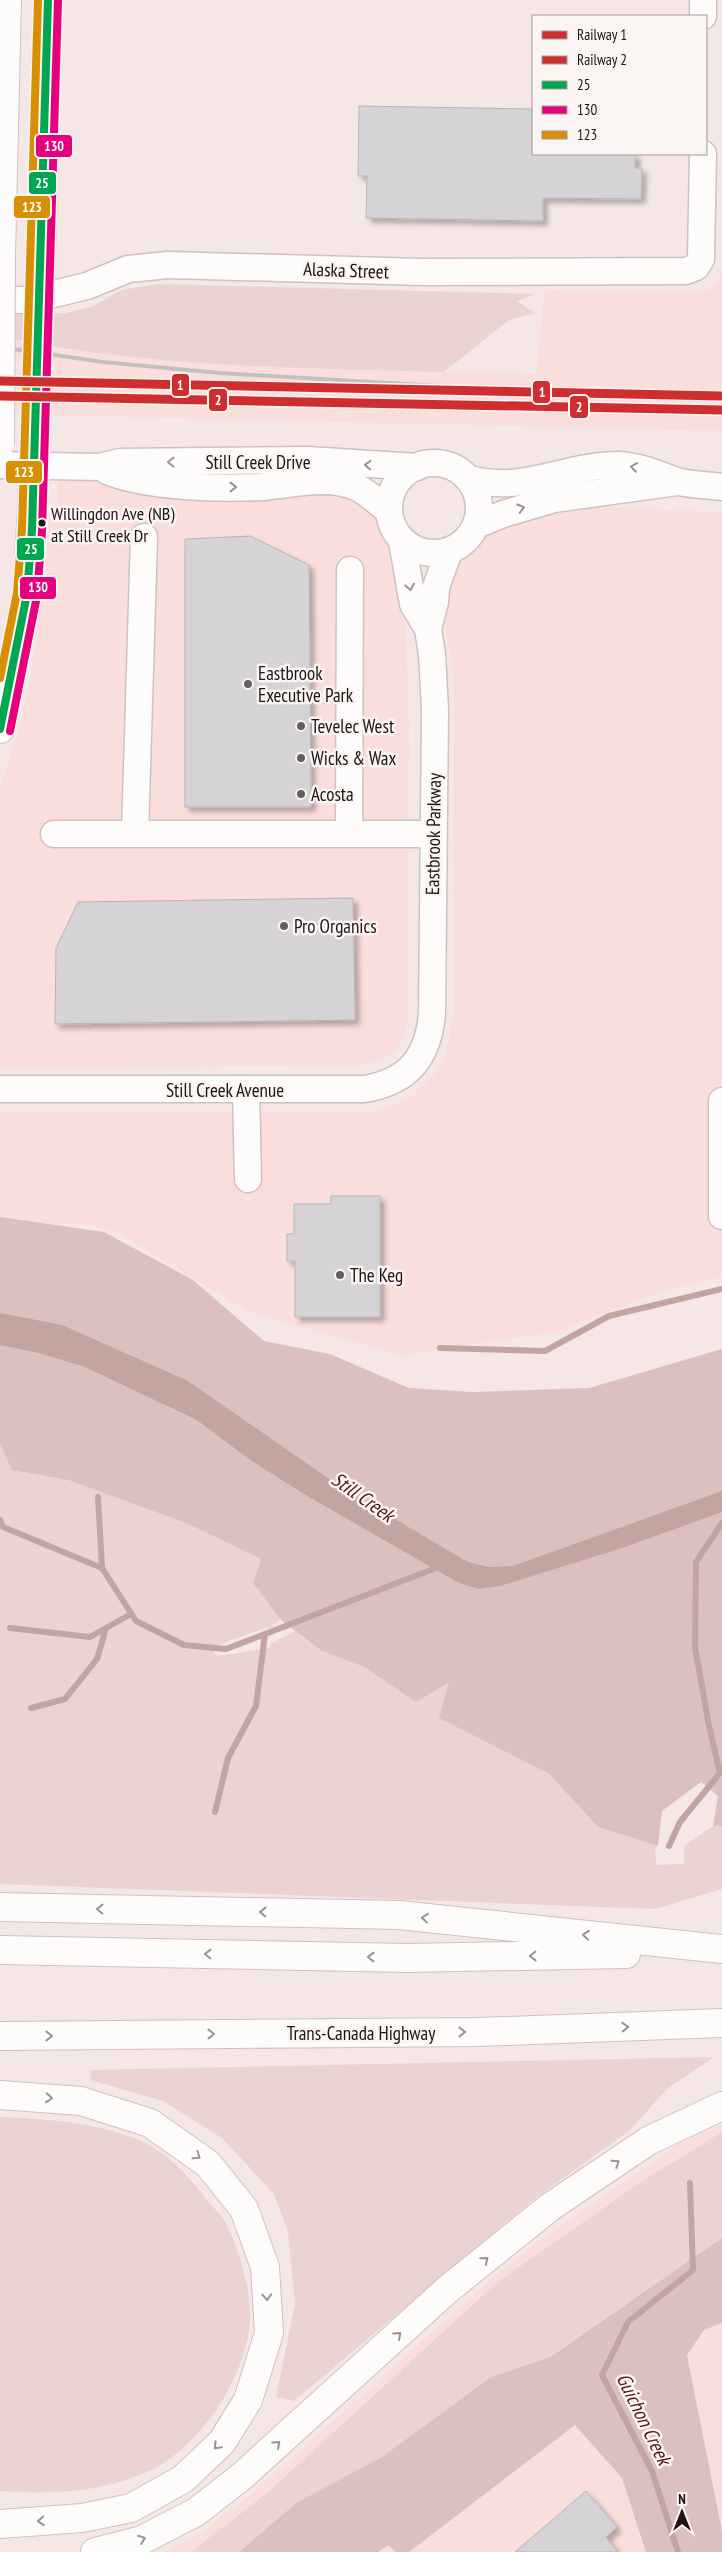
<svg xmlns="http://www.w3.org/2000/svg" width="722" height="2552" viewBox="0 0 722 2552" font-family="'PT Sans Narrow',sans-serif">
<style>
.built{fill:#fadedb}
.green{fill:#ebd3d1}
.forest{fill:#dcc0bd}
.water{fill:#c2a4a0}
.lines{fill:none;stroke-linecap:round;stroke-linejoin:round}
.stream{stroke:#c2a4a0;stroke-width:6}
.building{fill:#d5d3d6;stroke:#b7b5b7;filter:url(#shadow)}
.minor-casing{stroke:#cec2c0;stroke-width:29}
.major-casing{stroke:#cec2c0;stroke-width:30}
.highway-casing{stroke:#cec2c0;stroke-width:30}
.minor{stroke:#fefbfb;stroke-width:26}
.major{stroke:#fefbfb;stroke-width:28}
.highway{stroke:#fefbfb;stroke-width:28}
.rail{stroke:#c4c0c0;stroke-width:4}
.major-bridge-casing{stroke:#cec2c0;stroke-width:30;stroke-linecap:butt}
.major-bridge{stroke:#fefbfb;stroke-width:28}
.bus-1-casing{stroke:#faf4f3;stroke-width:11}
.bus-2-casing{stroke:#faf4f3;stroke-width:11}
.bus-3-casing{stroke:#faf4f3;stroke-width:11}
.bus-1{stroke:#00a651;stroke-width:8}
.bus-2{stroke:#e5007d;stroke-width:8}
.bus-3{stroke:#d79003;stroke-width:8}
.rail-1-casing{stroke:#faf4f3;stroke-width:12}
.rail-2-casing{stroke:#faf4f3;stroke-width:12}
.rail-1{stroke:#cf2e2f;stroke-width:9}
.rail-2{stroke:#cf2e2f;stroke-width:9}
.oneway{stroke:#9a9393}
.bus-dot{fill:#1f1413;stroke:#faf4f3;stroke-width:2}
.poi-dot{fill:#6a5e5c;stroke:#faf4f3;stroke-width:2}
.labels{text-anchor:middle;dominant-baseline:central;stroke-width:5;stroke-linejoin:round;paint-order:stroke}
.bus-label{font-size:18px;fill:#1f1413;stroke:#faf4f3;text-anchor:start}
.street-label{font-size:19px;fill:#1f1413;stroke:#faf4f3}
.poi-label{font-size:19px;fill:#1f1413;stroke:#faf4f3;text-anchor:start}
.water-label{font-size:20px;font-style:italic;fill:#4e1c1a;stroke:#faf4f3}
.line-badge{stroke:#faf4f3;stroke-width:2}
.badge-label{font-size:14px;text-anchor:middle;font-weight:bold;fill:#fff}
</style>
<defs>
<filter id="shadow"><feDropShadow dx="4.5" dy="4.5" stdDeviation="2.5" flood-color="#0004"/></filter>
</defs>
<rect width="100%" height="100%" fill="#f5e7e5"/>
<path class="built" d="M 722,250 L 722,431 L 0,414 L 0,369 L 62,370 L 0,356 L 0,337 L 58,349 L 184,362 L 298,368 L 536,374 L 545,290 L 696,293 L 708,290 L 718,279 L 721,272 Z
M 58,480 L 311,491 L 351,495 L 373,512 L 383,525 L 394,558 L 405,610 L 409,722 L 408,1021 L 400,1046 L 386,1058 L 363,1065 L 0,1068 L 0,789 L 19,729 L 31,674 L 46,563 L 50,507 L 57,507 Z
M 603,503 L 612,508 L 722,512 L 722,1277 L 662,1291 L 556,1332 L 401,1355 L 252,1313 L 119,1234 L 91,1225 L 0,1221 L 0,1113 L 368,1112 L 386,1109 L 410,1098 L 435,1074 L 446,1052 L 454,1013 L 453,667 L 442,613 L 455,563 L 478,538 L 520,515 Z
M 722,2125 L 722,2552 L 166,2552 L 200,2533 L 258,2489 L 493,2277 L 531,2247 L 681,2142 Z"/>
<path class="green" d="M 157,284 L 536,294 L 517,301 L 535,313 L 509,320 L 444,372 C 295,368 146,367 0,337 L 0,315 L 66,313 L 91,307 L 122,290 Z
M 0,1444 L 14,1470 L 68,1480 L 186,1523 L 261,1559 L 253,1583 L 280,1619 L 271,1628 L 264,1628 L 216,1646 L 214,1653 L 217,1656 L 269,1648 L 272,1643 L 295,1631 L 318,1649 L 364,1667 L 416,1701 L 450,1681 L 548,1773 L 598,1827 L 658,1846 L 655,1847 L 656,1865 L 684,1864 L 684,1846 L 713,1826 L 722,1826 L 722,1889 L 655,1909 L 0,1884 Z
M 714,2057 L 667,2089 L 629,2131 L 534,2199 L 294,2401 L 276,2397 L 295,2304 L 288,2232 L 274,2194 L 222,2138 L 163,2101 L 90,2080 L 91,2070 Z
M 0,2117 C 47,2119 97,2122 141,2141 C 171,2155 191,2179 210,2204 C 216,2210 223,2217 227,2225 C 240,2252 251,2290 250,2320 C 247,2373 207,2436 162,2464 C 114,2492 54,2495 0,2491 Z
M 722,2132 L 722,2238 L 549,2357 L 491,2377 L 382,2457 L 296,2503 L 239,2552 L 191,2552 L 266,2494 L 499,2281 L 641,2182 Z"/>
<path class="forest" d="M 0,1217 L 104,1232 L 193,1280 L 264,1341 L 330,1354 L 409,1388 L 473,1392 L 589,1388 L 722,1349 L 722,1826 L 713,1826 L 718,1796 L 701,1782 L 662,1811 L 658,1846 L 598,1827 L 548,1773 L 439,1718 L 449,1682 L 416,1702 L 364,1667 L 320,1650 L 280,1619 L 253,1583 L 261,1559 L 186,1523 L 68,1480 L 12,1470 L 0,1444 Z
M 722,2238 L 722,2323 L 704,2330 L 687,2355 L 722,2531 L 722,2552 L 646,2552 L 622,2478 L 575,2425 L 409,2552 L 396,2552 L 388,2545 L 378,2552 L 239,2552 L 296,2503 L 382,2457 L 491,2377 L 550,2357 Z"/>
<path class="water" d="M 0,1313 L 62,1325 L 188,1381 L 342,1488 L 468,1562 L 489,1567 L 513,1566 L 722,1491 L 722,1512 L 622,1548 L 500,1586 L 478,1589 L 457,1582 L 304,1494 L 249,1459 L 197,1420 L 85,1367 L 39,1353 L 0,1345 Z"/>
<g class="lines">
<path class="stream" d="M 440,1348 L 545,1351 L 609,1316 L 722,1289
M 98,1497 L 102,1568
M 0,1520 L 3,1527 L 102,1568 L 136,1621 L 184,1645 L 226,1649 L 436,1568
M 10,1628 L 90,1637 L 131,1614
M 31,1708 L 65,1699 L 97,1659 L 106,1628
M 215,1812 L 228,1758 L 256,1706 L 265,1634
M 669,1846 L 680,1822 L 720,1773 L 709,1726 L 695,1647 L 696,1562 L 722,1523
M 678,2552 L 652,2471 L 602,2375 L 628,2322 L 693,2270 L 690,2183"/>
</g>
<path class="building" d="M 359,106 L 533,109 L 533,154 L 636,154 L 635,168 L 642,168 L 641,199 L 543,198 L 543,221 L 366,218 L 367,176 L 358,176 Z
M 250,536 L 309,565 L 311,807 L 185,807 L 185,539 Z
M 353,898 L 355,1020 L 55,1024 L 56,948 L 78,902 Z
M 331,1196 L 380,1196 L 380,1317 L 295,1317 L 295,1261 L 287,1261 L 287,1234 L 294,1234 L 294,1204 L 331,1204 Z
M 586,2491 L 617,2527 L 606,2537 L 618,2552 L 515,2552 Z"/>
<g class="lines">
<defs>
<path id="minor" d="M 703,16 L 703,0
M 0,300 L 28,300 L 87,286 L 128,269 L 168,265 L 423,272 L 686,271 L 696,267 L 701,259 L 703,154
M389 508a45 45 0 1 1 90 0a45 45 0 1 1-90 0Z
M 0,465 L 99,467 L 120,462 L 308,460 L 417,467
M 107,471 C 146,487 217,489 261,487 C 291,485 329,474 358,488 C 370,494 379,504 389,511
M 467,478 C 523,495 563,465 618,465 C 641,466 659,475 680,482 C 693,485 709,485 722,487
M 476,525 L 503,514 L 554,499 L 677,482
M 428,629 L 435,602 L 436,587 L 449,551
M 54,834 L 433,834
M 135,834 L 144,537
M 349,834 L 350,570
M 0,1089 L 364,1089 C 408,1082 428,1058 432,1014 L 435,710 L 432,654 L 428,629 L 413,604 L 402,541
M 246,1090 L 248,1179
M 722,1101 L 722,1216"/>
<path id="major" d="M 1,255 L 7,0
M 41,255 L 48,0
M 0,729 L 27,594 L 32,506"/>
<path id="highway" d="M 0,1907 L 399,1915 L 722,1949
M 0,1950 L 407,1958 L 626,1954
M 0,2036 L 478,2032 L 722,2023
M 0,2095 L 81,2101 L 150,2123 L 208,2164 L 244,2209 L 265,2267 L 269,2333 L 248,2400 L 222,2442 L 183,2479 L 131,2508 L 82,2518 L 0,2524
M 95,2552 L 142,2540 L 196,2512 L 241,2477 L 447,2290 L 550,2207 L 648,2141 L 722,2106"/>
</defs>
<use href="#minor" class="minor-casing"/>
<use href="#major" class="major-casing"/>
<use href="#highway" class="highway-casing"/>
<use href="#minor" class="minor"/>
<use href="#major" class="major"/>
<use href="#highway" class="highway"/>
<path class="rail" d="M 0,347 L 103,362 L 220,373 L 539,392"/>
<defs>
<path id="major-bridge" d="M 0,444 L 1,255
M 32,506 L 41,255"/>
</defs>
<use href="#major-bridge" class="major-bridge-casing"/>
<use href="#major-bridge" class="major-bridge"/>
<defs>
<path id="bus-1" d="M 0,729 L 27,594 L 32,530 L 48,0"/>
<path id="bus-2" d="M 10,731 L 37,596 L 42,531 L 58,0"/>
<path id="bus-3" d="M 0,678 L 17,593 L 22,529 L 38,0"/>
</defs>
<use href="#bus-1" class="bus-1-casing"/>
<use href="#bus-2" class="bus-2-casing"/>
<use href="#bus-3" class="bus-3-casing"/>
<use href="#bus-1" class="bus-1"/>
<use href="#bus-2" class="bus-2"/>
<use href="#bus-3" class="bus-3"/>
<defs>
<path id="rail-1" d="M 0,381 L 722,396"/>
<path id="rail-2" d="M 0,396 L 722,410"/>
</defs>
<use href="#rail-1" class="rail-1-casing"/>
<use href="#rail-2" class="rail-2-casing"/>
<use href="#rail-1" class="rail-1"/>
<use href="#rail-2" class="rail-2"/>
</g>
<defs><path id="oneway-chevron" d="M-2-3.5L2.5 0L-2 3.5" fill="none" stroke-width="1.6" stroke-linecap="round" stroke-linejoin="round" transform="scale(1.25)"/></defs>
<g class="oneway">
<use href="#oneway-chevron" transform="translate(171 462) rotate(-179)"/>
<use href="#oneway-chevron" transform="translate(368 465) rotate(-178)"/>
<use href="#oneway-chevron" transform="translate(634 467) rotate(-172)"/>
<use href="#oneway-chevron" transform="translate(233 487)"/>
<use href="#oneway-chevron" transform="translate(521 508) rotate(-16)"/>
<use href="#oneway-chevron" transform="translate(410 587) rotate(79)"/>
<use href="#oneway-chevron" transform="translate(100 1909) rotate(-179)"/>
<use href="#oneway-chevron" transform="translate(263 1912) rotate(-179)"/>
<use href="#oneway-chevron" transform="translate(425 1918) rotate(-174)"/>
<use href="#oneway-chevron" transform="translate(586 1935) rotate(-174)"/>
<use href="#oneway-chevron" transform="translate(208 1954) rotate(-179)"/>
<use href="#oneway-chevron" transform="translate(533 1956) rotate(179)"/>
<use href="#oneway-chevron" transform="translate(371 1957) rotate(-179)"/>
<use href="#oneway-chevron" transform="translate(625 2027) rotate(-2)"/>
<use href="#oneway-chevron" transform="translate(462 2032)"/>
<use href="#oneway-chevron" transform="translate(211 2034)"/>
<use href="#oneway-chevron" transform="translate(49 2036)"/>
<use href="#oneway-chevron" transform="translate(49 2098) rotate(5)"/>
<use href="#oneway-chevron" transform="translate(197 2156) rotate(35)"/>
<use href="#oneway-chevron" transform="translate(616 2163) rotate(-34)"/>
<use href="#oneway-chevron" transform="translate(485 2260) rotate(-39)"/>
<use href="#oneway-chevron" transform="translate(267 2297) rotate(86)"/>
<use href="#oneway-chevron" transform="translate(398 2335) rotate(-42)"/>
<use href="#oneway-chevron" transform="translate(277 2444) rotate(-42)"/>
<use href="#oneway-chevron" transform="translate(217 2446) rotate(134)"/>
<use href="#oneway-chevron" transform="translate(41 2521) rotate(176)"/>
<use href="#oneway-chevron" transform="translate(142 2539) rotate(-21)"/>
</g>
<circle class="bus-dot" cx="42" cy="523" r="4.5"/>
<g class="poi-dot">
<circle cx="248" cy="684" r="5"/>
<circle cx="301" cy="726" r="5"/>
<circle cx="301" cy="758" r="5"/>
<circle cx="301" cy="794" r="5"/>
<circle cx="284" cy="926" r="5"/>
<circle cx="340" cy="1275" r="5"/>
</g>
<g class="labels">
<g class="bus-label">
<text x="51" y="513">Willingdon Ave (NB)<tspan x="51" dy="22">at Still Creek Dr</tspan></text>
</g>
<g class="street-label">
<text transform="translate(346 270) rotate(2)">Alaska Street</text>
<text x="258" y="462">Still Creek Drive</text>
<text transform="translate(433 834) rotate(-89)">Eastbrook Parkway</text>
<text x="225" y="1090">Still Creek Avenue</text>
<text x="361" y="2033">Trans-Canada Highway</text>
</g>
<g class="poi-label">
<text x="258" y="673">Eastbrook<tspan x="258" dy="22">Executive Park</tspan></text>
<text x="311" y="726">Tevelec West</text>
<text x="311" y="758">Wicks &amp; Wax</text>
<text x="311" y="794">Acosta</text>
<text x="294" y="926">Pro Organics</text>
<text x="350" y="1275">The Keg</text>
</g>
<g class="water-label">
<text transform="translate(363 1497) rotate(35)">Still Creek</text>
<text transform="translate(644 2419) rotate(64)">Guichon Creek</text>
</g>
</g>
<g class="line-badge">
<rect x="35" y="134" width="38" height="24" rx="5" fill="#e5007d"/>
<rect x="28" y="171" width="29" height="24" rx="5" fill="#00a651"/>
<rect x="13" y="195" width="38" height="24" rx="5" fill="#d79003"/>
<rect x="171" y="373" width="19" height="24" rx="5" fill="#cf2e2f"/>
<rect x="532" y="380" width="19" height="24" rx="5" fill="#cf2e2f"/>
<rect x="208" y="388" width="20" height="24" rx="5" fill="#cf2e2f"/>
<rect x="569" y="395" width="20" height="24" rx="5" fill="#cf2e2f"/>
<rect x="5" y="460" width="38" height="24" rx="5" fill="#d79003"/>
<rect x="16" y="537" width="29" height="24" rx="5" fill="#00a651"/>
<rect x="19" y="576" width="38" height="24" rx="5" fill="#e5007d"/>
</g>
<g class="badge-label">
<text x="54" y="151">130</text>
<text x="42" y="188">25</text>
<text x="32" y="212">123</text>
<text x="180" y="390">1</text>
<text x="542" y="397">1</text>
<text x="218" y="405">2</text>
<text x="579" y="412">2</text>
<text x="24" y="477">123</text>
<text x="31" y="554">25</text>
<text x="38" y="592">130</text>
</g>
<rect x="532" y="15" width="175" height="140" fill="#faf4f3" stroke="#a29a99"/>
<rect x="542" y="31" width="25" height="8" fill="#cf2e2f" stroke="#a29a99"/>
<text x="577" y="40" font-size="15" fill="#1f1413">Railway 1</text>
<rect x="542" y="56" width="25" height="8" fill="#cf2e2f" stroke="#a29a99"/>
<text x="577" y="65" font-size="15" fill="#1f1413">Railway 2</text>
<rect x="542" y="81" width="25" height="8" fill="#00a651" stroke="#a29a99"/>
<text x="577" y="90" font-size="15" fill="#1f1413">25</text>
<rect x="542" y="106" width="25" height="8" fill="#e5007d" stroke="#a29a99"/>
<text x="577" y="115" font-size="15" fill="#1f1413">130</text>
<rect x="542" y="131" width="25" height="8" fill="#d79003" stroke="#a29a99"/>
<text x="577" y="140" font-size="15" fill="#1f1413">123</text>
<g transform="translate(682 2512)" stroke="#faf4f3" stroke-width="4" paint-order="stroke">
<path d="M0-4L9 19L0 12L-9 19Z" fill="#1f1413"/>
<text y="-8" font-size="14" font-weight="bold" text-anchor="middle" fill="#1f1413">N</text>
</g>
</svg>
